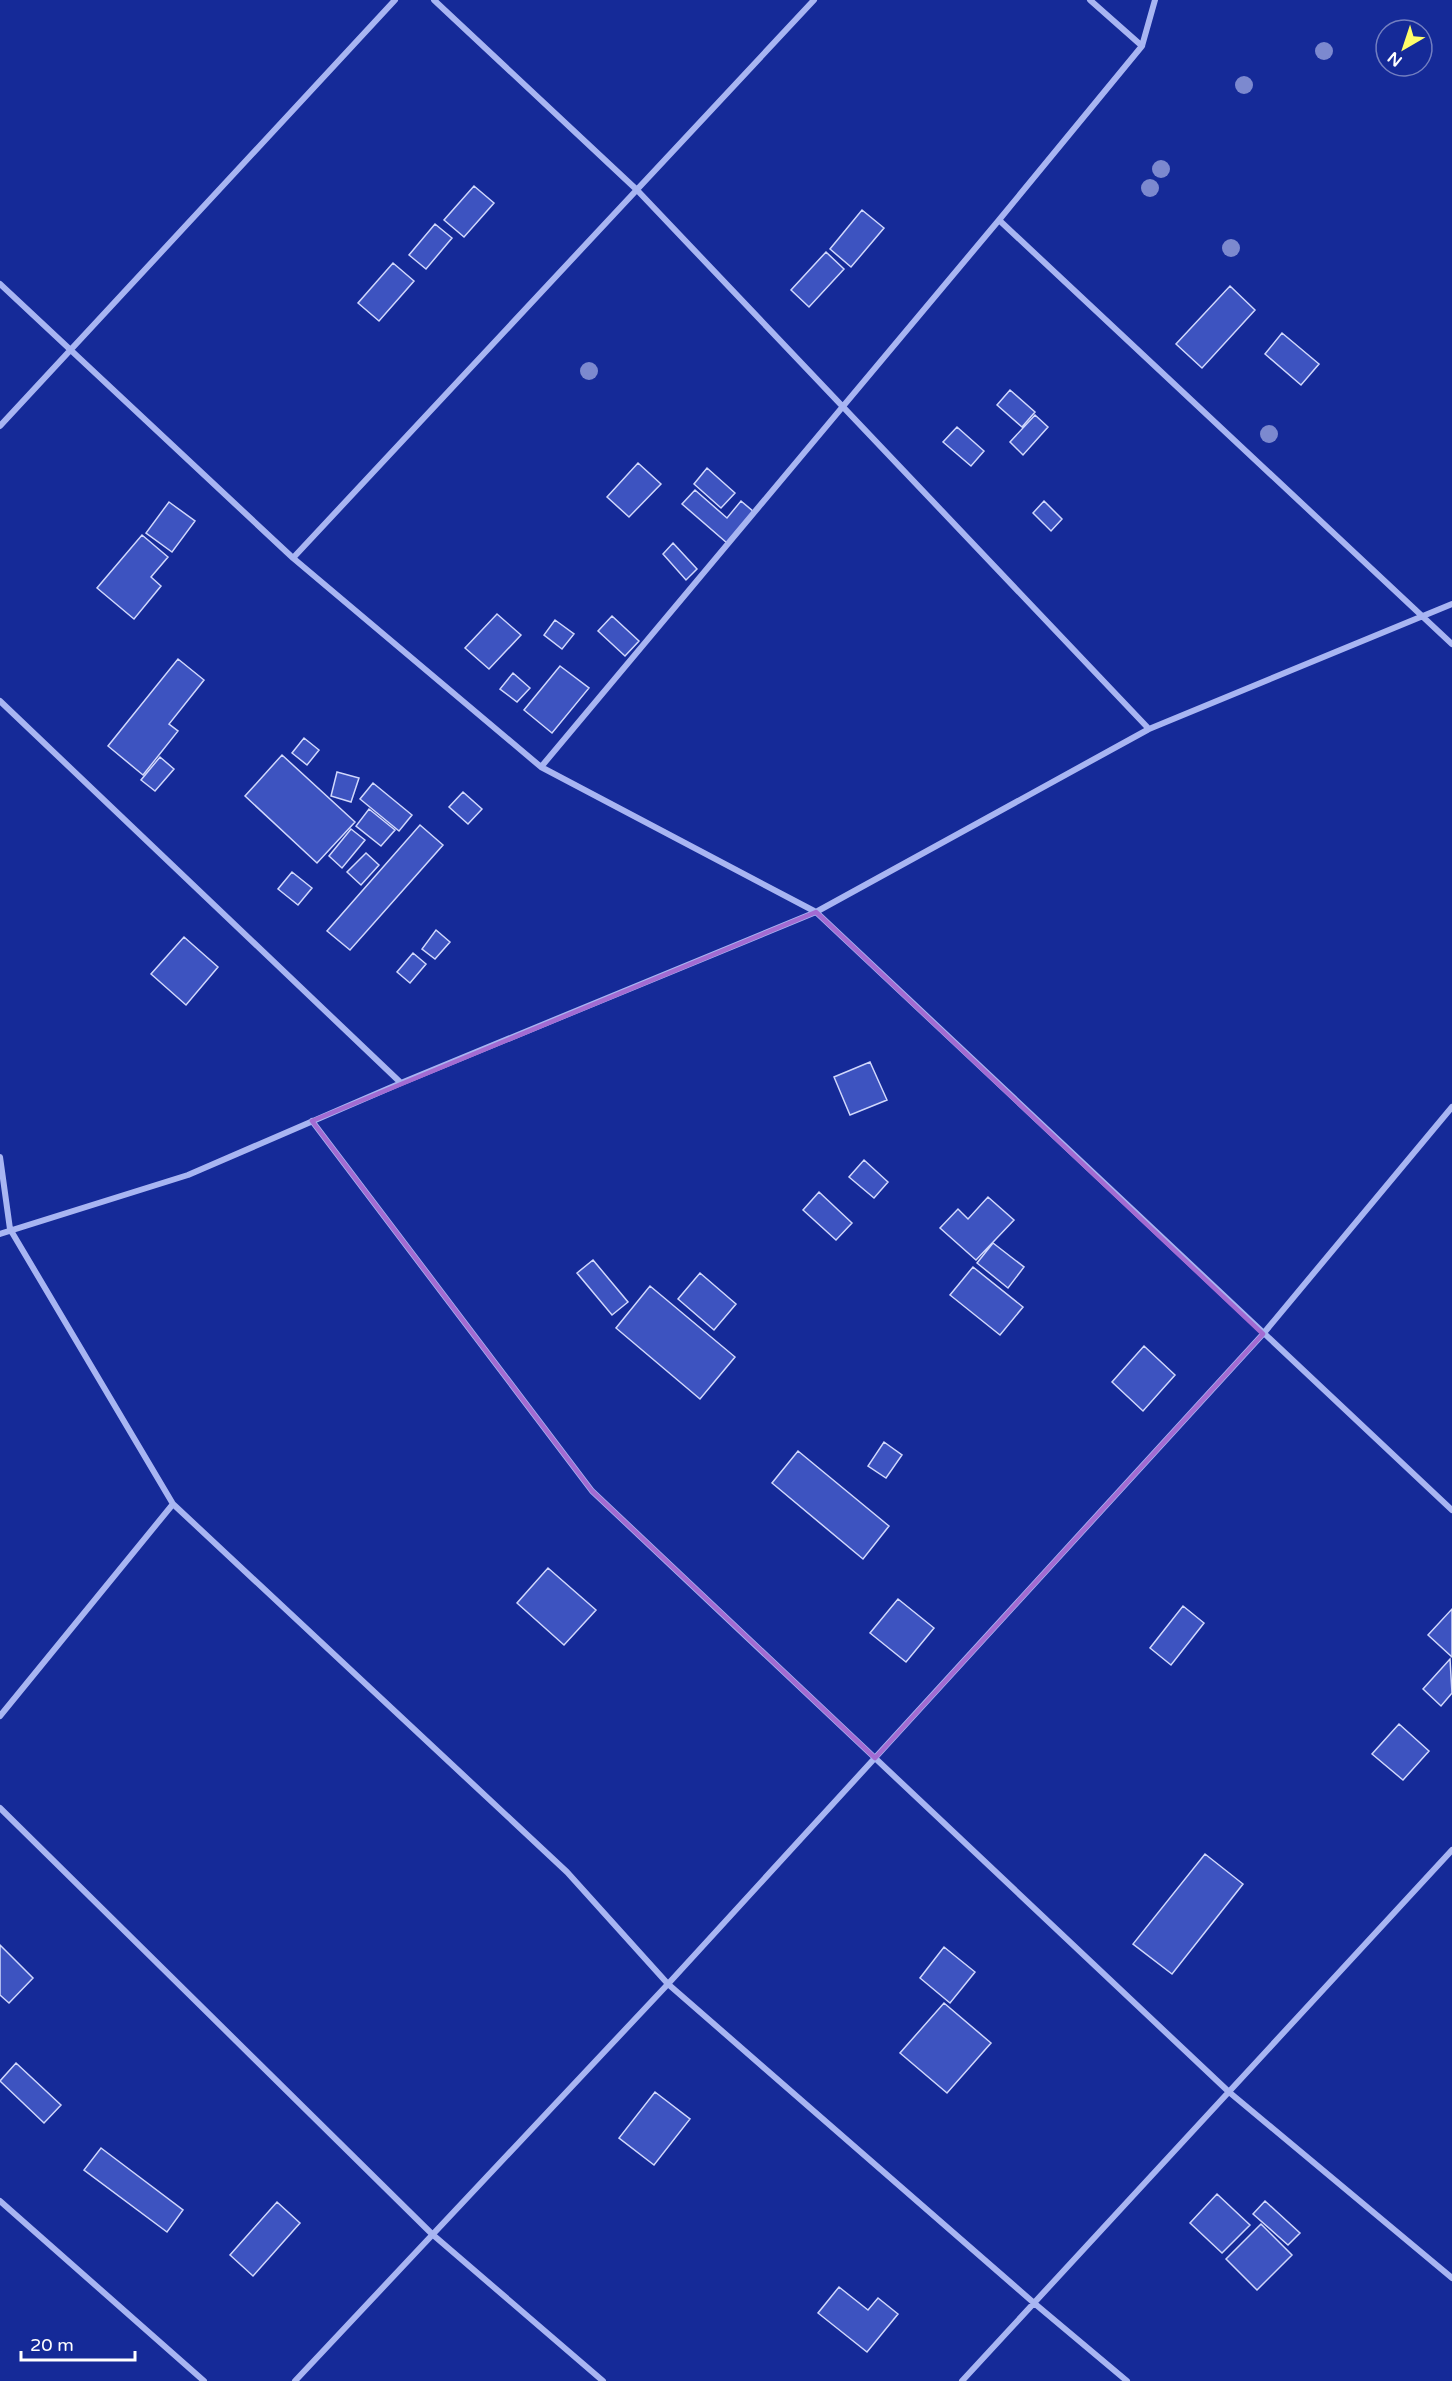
<svg xmlns="http://www.w3.org/2000/svg" width="1452" height="2381" viewBox="0 0 1452 2381" font-family="'Varela Round',sans-serif">
<style>
.building{fill:#3d53c0;stroke:#d0d7fc;stroke-width:1.5}
.lines{fill:none;stroke-linecap:round;stroke-linejoin:round}
.street{stroke:#a8b5f2;stroke-width:6}
.tree{fill:#7c89cf}
.marked{fill:none;stroke:#a36bd2;stroke-width:4.5;stroke-linejoin:round}
</style>
<rect width="100%" height="100%" fill="#152a98"/>
<path class="building" d="M 474,186 L 494,203 L 464,237 L 444,220 Z
M 862,210 L 884,228 L 851,267 L 830,249 Z
M 435,224 L 452,238 L 426,269 L 409,255 Z
M 826,252 L 844,269 L 809,307 L 791,290 Z
M 393,263 L 414,281 L 379,321 L 358,303 Z
M 1230,286 L 1255,310 L 1202,368 L 1176,344 Z
M 1282,333 L 1319,364 L 1301,385 L 1265,354 Z
M 1010,390 L 1035,412 L 1022,427 L 997,405 Z
M 1035,415 L 1048,427 L 1023,455 L 1010,442 Z
M 957,427 L 984,451 L 971,466 L 943,442 Z
M 638,463 L 661,484 L 629,517 L 607,497 Z
M 707,468 L 735,493 L 721,508 L 694,484 Z
M 695,490 L 727,518 L 741,501 L 754,512 L 727,543 L 682,504 Z
M 1044,501 L 1062,519 L 1051,531 L 1033,513 Z
M 169,502 L 195,521 L 172,552 L 146,533 Z
M 142,535 L 168,557 L 151,577 L 161,586 L 134,619 L 97,588 Z
M 673,543 L 697,569 L 686,580 L 663,554 Z
M 497,614 L 521,635 L 489,669 L 465,648 Z
M 612,616 L 639,641 L 625,656 L 598,631 Z
M 555,620 L 574,634 L 562,649 L 544,635 Z
M 178,659 L 204,680 L 169,724 L 178,731 L 143,775 L 108,746 Z
M 560,666 L 589,688 L 552,733 L 524,710 Z
M 513,673 L 530,688 L 517,702 L 500,689 Z
M 304,738 L 319,750 L 307,765 L 292,753 Z
M 282,755 L 355,822 L 317,863 L 245,796 Z
M 160,757 L 174,769 L 155,791 L 141,780 Z
M 337,772 L 359,778 L 351,802 L 331,796 Z
M 373,783 L 412,815 L 399,831 L 360,799 Z
M 463,792 L 482,809 L 468,824 L 449,807 Z
M 369,809 L 395,830 L 381,846 L 356,826 Z
M 420,825 L 443,845 L 350,950 L 327,931 Z
M 351,829 L 365,840 L 342,868 L 329,856 Z
M 366,853 L 379,865 L 361,885 L 347,872 Z
M 292,872 L 312,888 L 298,905 L 278,889 Z
M 436,930 L 450,942 L 435,959 L 422,949 Z
M 184,937 L 218,967 L 186,1005 L 151,974 Z
M 413,953 L 426,964 L 410,983 L 397,972 Z
M 870,1062 L 887,1100 L 850,1115 L 834,1077 Z
M 864,1160 L 888,1182 L 874,1198 L 849,1177 Z
M 819,1192 L 852,1223 L 836,1240 L 803,1210 Z
M 988,1197 L 1014,1220 L 976,1260 L 940,1228 L 958,1209 L 968,1219 Z
M 993,1243 L 1024,1267 L 1008,1288 L 977,1263 Z
M 593,1260 L 628,1302 L 612,1315 L 577,1273 Z
M 973,1267 L 1023,1307 L 1000,1335 L 950,1295 Z
M 700,1273 L 736,1304 L 714,1330 L 678,1299 Z
M 650,1286 L 735,1357 L 700,1399 L 616,1328 Z
M 1144,1346 L 1175,1375 L 1143,1411 L 1112,1382 Z
M 884,1442 L 902,1455 L 886,1478 L 868,1466 Z
M 798,1451 L 889,1526 L 863,1559 L 772,1483 Z
M 548,1568 L 596,1610 L 564,1645 L 517,1603 Z
M 898,1599 L 934,1628 L 906,1662 L 870,1633 Z
M 1183,1606 L 1204,1623 L 1171,1665 L 1150,1648 Z
M 1452,1609 L 1452,1657 L 1428,1635 Z
M 1450,1659 L 1452,1693 L 1441,1706 L 1423,1689 Z
M 1399,1724 L 1429,1751 L 1403,1780 L 1372,1754 Z
M 1205,1854 L 1243,1884 L 1172,1974 L 1133,1944 Z
M 0,1945 L 33,1978 L 9,2003 L 0,1995 Z
M 944,1947 L 975,1972 L 950,2003 L 920,1978 Z
M 944,2003 L 991,2043 L 947,2093 L 900,2053 Z
M 16,2063 L 61,2105 L 44,2123 L 0,2081 Z
M 655,2092 L 690,2119 L 654,2165 L 619,2138 Z
M 101,2148 L 183,2210 L 167,2232 L 84,2170 Z
M 1217,2194 L 1250,2225 L 1222,2253 L 1190,2223 Z
M 1265,2201 L 1300,2233 L 1288,2245 L 1253,2214 Z
M 277,2202 L 300,2223 L 253,2276 L 230,2255 Z
M 1261,2224 L 1292,2255 L 1257,2290 L 1226,2259 Z
M 839,2287 L 868,2310 L 878,2298 L 898,2314 L 867,2352 L 818,2313 Z"/>
<g class="lines">
<path class="street" d="M 434,0 L 637,190 L 1149,729
M 1090,0 L 1142,46
M 1155,0 L 1142,46 L 999,220 L 1452,644
M 0,284 L 293,558 L 541,767 L 816,912 L 1452,1510
M 0,426 L 395,0
M 293,558 L 814,0
M 0,701 L 401,1083
M 541,767 L 999,220
M 312,1121 L 592,1491 L 1229,2092 L 1452,2278
M 0,1157 L 10,1229 L 173,1504 L 567,1872 L 668,1984 L 1034,2303 L 1127,2381
M 0,1234 L 188,1175 L 401,1083 L 816,912 L 1149,729 L 1452,604
M 0,1716 L 173,1504
M 0,1808 L 432,2234 L 603,2381
M 0,2201 L 204,2381
M 295,2381 L 668,1984 L 1263,1334 L 1452,1107
M 962,2381 L 1452,1850"/>
</g>
<g class="tree">
<circle cx="1324" cy="51" r="9"/>
<circle cx="1244" cy="85" r="9"/>
<circle cx="1161" cy="169" r="9"/>
<circle cx="1150" cy="188" r="9"/>
<circle cx="1231" cy="248" r="9"/>
<circle cx="589" cy="371" r="9"/>
<circle cx="1269" cy="434" r="9"/>
</g>
<path class="marked" d="M 816,912 L 1263,1334 L 875,1758 L 592,1491 L 312,1121 Z"/>
<g transform="translate(1404 48) rotate(219)"><circle r="28" fill="#152a98" stroke="#737fc1" stroke-width="1.5"/>
<path d="M0-4.5L10 22L0 15L-10 22Z" fill="#fffd69"/>
<text y="-9" font-size="16" font-weight="bold" text-anchor="middle" fill="#ffffff">N</text>
</g>
<path d="M21 2351v9h114v-9" fill="none" stroke="#ffffff" stroke-width="3"/>
<text x="30" y="2351" font-size="18" fill="#ffffff" stroke="#152a98" stroke-width="4.5" paint-order="stroke">20 m</text>
</svg>
